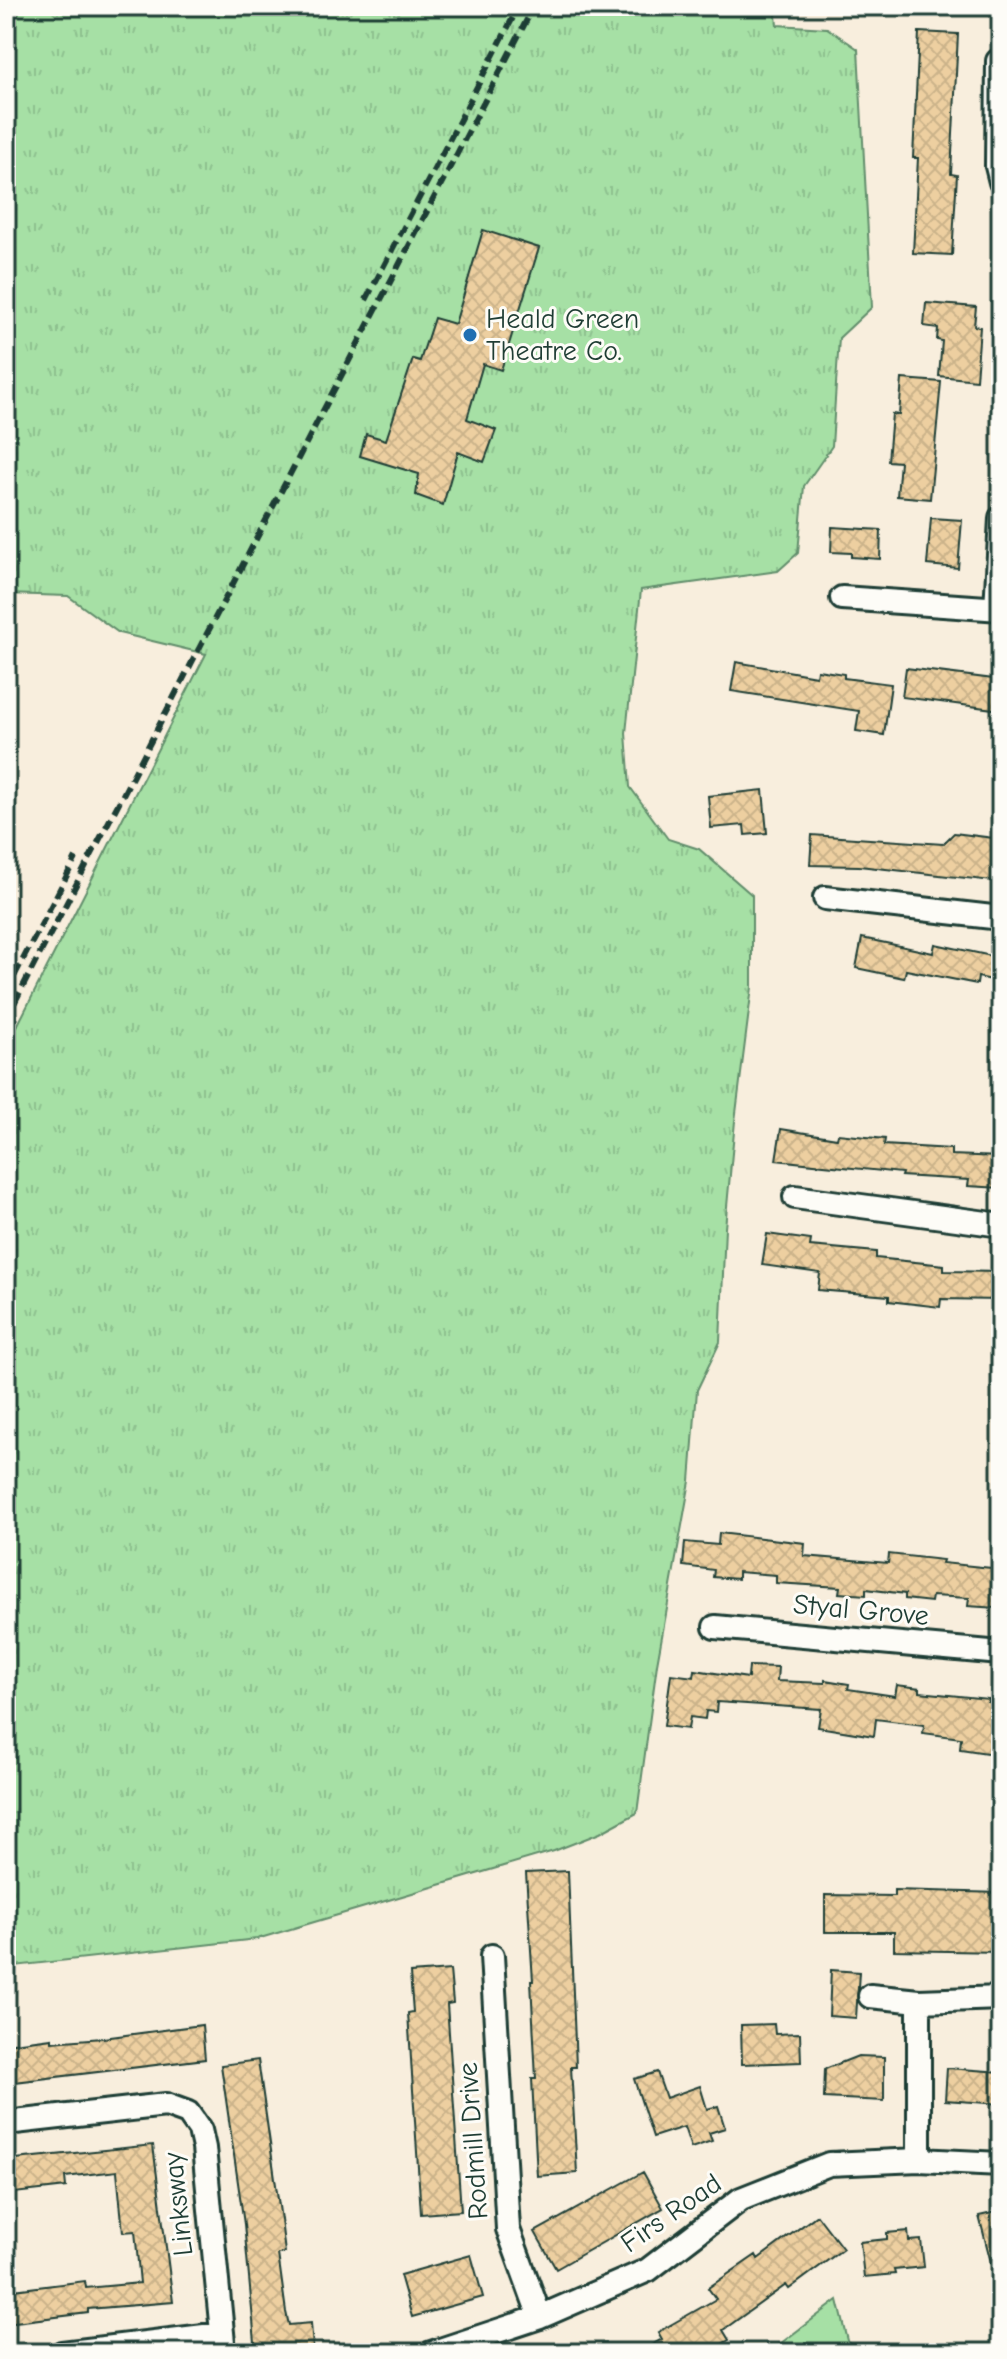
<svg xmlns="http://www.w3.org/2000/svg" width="1007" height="2359" viewBox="0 0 1007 2359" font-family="'Comic Neue',sans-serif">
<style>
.grass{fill:url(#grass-tufts);stroke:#628e6c;stroke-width:2}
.park{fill:#a6e0a5;stroke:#628e6c;stroke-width:2}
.building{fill:url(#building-cross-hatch);stroke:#1f3d34;stroke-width:2}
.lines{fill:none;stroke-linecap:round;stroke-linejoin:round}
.minor-casing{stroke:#1f3d34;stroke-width:28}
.minor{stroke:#fdfcf7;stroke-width:22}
.rail{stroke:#1f3d34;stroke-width:6;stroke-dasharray:12 6;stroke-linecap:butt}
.poi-dot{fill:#1f6fb2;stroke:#fdfcf7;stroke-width:3}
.labels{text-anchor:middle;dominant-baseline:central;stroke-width:6;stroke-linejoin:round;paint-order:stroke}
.poi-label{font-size:28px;fill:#1f3d34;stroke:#fdfcf7;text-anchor:start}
.street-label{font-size:28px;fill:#1f3d34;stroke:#fdfcf7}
</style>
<defs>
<pattern id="grass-tufts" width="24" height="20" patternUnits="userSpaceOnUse" patternTransform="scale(2)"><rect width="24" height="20" fill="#a6e0a5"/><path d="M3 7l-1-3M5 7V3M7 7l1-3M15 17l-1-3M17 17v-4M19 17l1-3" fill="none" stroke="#8ec18f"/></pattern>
<pattern id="building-cross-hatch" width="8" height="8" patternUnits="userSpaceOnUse" patternTransform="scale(2)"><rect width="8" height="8" fill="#edcfa0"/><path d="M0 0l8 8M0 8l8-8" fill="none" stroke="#cbb38a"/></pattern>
</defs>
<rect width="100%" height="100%" fill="#f8eedd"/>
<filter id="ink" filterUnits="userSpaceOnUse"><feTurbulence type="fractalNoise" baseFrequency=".0125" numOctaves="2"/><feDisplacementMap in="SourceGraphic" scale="16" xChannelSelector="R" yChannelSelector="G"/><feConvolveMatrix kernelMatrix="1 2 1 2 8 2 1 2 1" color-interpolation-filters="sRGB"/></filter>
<g filter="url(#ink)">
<path class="grass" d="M 6,6 L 775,6 L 777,25 L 827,28 L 858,49 L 872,307 L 839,338 L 832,446 L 804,486 L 798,553 L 778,571 L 641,590 L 626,733 L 630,787 L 668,839 L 699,849 L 752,895 L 752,987 L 735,1121 L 725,1228 L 720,1342 L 697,1390 L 690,1481 L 657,1664 L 637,1813 L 600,1833 L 554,1851 L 257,1939 L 6,1967 L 6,1048 L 206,654 L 119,633 L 68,596 L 6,594 Z"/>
<path class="park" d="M 838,2300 L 851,2353 L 768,2353 Z"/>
<path class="building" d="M 919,32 L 958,34 L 951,174 L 957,175 L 952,255 L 913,253 L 918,158 L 913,158 Z
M 483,230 L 539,248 L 501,370 L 483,364 L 467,419 L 496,430 L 484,462 L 458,452 L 443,505 L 416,495 L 419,474 L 360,456 L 366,434 L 386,440 L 413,359 L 420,361 L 434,318 L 455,324 Z
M 926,303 L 976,307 L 974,326 L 980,327 L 976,380 L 939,376 L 942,341 L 937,340 L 938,328 L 924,326 Z
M 902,379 L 941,382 L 930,499 L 897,496 L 900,462 L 888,461 L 892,414 L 899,415 Z
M 931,518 L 962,520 L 958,568 L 927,565 Z
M 832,527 L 881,530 L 880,559 L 851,557 L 851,553 L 831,552 Z
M 736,662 L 816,676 L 817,670 L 844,674 L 844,678 L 891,684 L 884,735 L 856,731 L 859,711 L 731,691 Z
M 906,668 L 1001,680 L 1001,710 L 902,697 Z
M 763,790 L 767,833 L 745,835 L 744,825 L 711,828 L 708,796 Z
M 954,833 L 1001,839 L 1001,882 L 859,866 L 810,865 L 812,835 L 943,844 Z
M 862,938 L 933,953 L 935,944 L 1001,958 L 1001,982 L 978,977 L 977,984 L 906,970 L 904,978 L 856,968 Z
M 781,1129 L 837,1138 L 838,1134 L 885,1139 L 884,1145 L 951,1149 L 951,1155 L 1001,1157 L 1001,1188 L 968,1186 L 969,1180 L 901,1176 L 902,1173 L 776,1160 Z
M 767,1234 L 811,1240 L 810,1246 L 876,1252 L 876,1258 L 944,1265 L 944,1271 L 1001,1272 L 1001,1300 L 941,1299 L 940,1307 L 889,1301 L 889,1296 L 818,1290 L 820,1273 L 762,1265 Z
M 719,1533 L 805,1543 L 804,1556 L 888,1563 L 889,1554 L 943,1560 L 942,1563 L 1001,1569 L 997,1608 L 968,1606 L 969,1598 L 932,1596 L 931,1602 L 905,1599 L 905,1594 L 866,1589 L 866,1595 L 839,1593 L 840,1587 L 776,1583 L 776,1575 L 738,1572 L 738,1579 L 713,1577 L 714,1570 L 683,1566 L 685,1542 L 718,1545 Z
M 749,1666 L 778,1667 L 777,1681 L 825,1683 L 825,1680 L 849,1684 L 848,1689 L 895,1696 L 897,1685 L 920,1688 L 920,1692 L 989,1699 L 988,1702 L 1001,1704 L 1001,1755 L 960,1749 L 961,1738 L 923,1733 L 924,1725 L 876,1719 L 874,1736 L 818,1727 L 821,1709 L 717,1702 L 716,1712 L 706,1711 L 705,1719 L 690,1717 L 688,1729 L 664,1726 L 671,1674 L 694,1677 L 695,1670 L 748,1678 Z
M 568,1871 L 576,2067 L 571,2067 L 577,2173 L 537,2176 L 532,2079 L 536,2079 L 531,1981 L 533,1981 L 526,1873 Z
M 894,1890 L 1001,1893 L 1001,1952 L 894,1950 L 894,1932 L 825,1932 L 825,1895 L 894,1896 Z
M 450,1970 L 453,2003 L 447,2004 L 461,2211 L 421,2214 L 408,2013 L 413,2012 L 410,1973 Z
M 831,1970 L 859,1972 L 856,2018 L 829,2016 Z
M 774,2024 L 775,2034 L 800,2033 L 801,2062 L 742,2064 L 741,2025 Z
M 202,2025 L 205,2059 L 6,2083 L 6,2044 L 52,2038 L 52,2042 L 103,2038 Z
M 858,2056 L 884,2057 L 884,2101 L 824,2098 L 825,2069 Z
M 258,2060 L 281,2220 L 285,2253 L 278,2254 L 286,2312 L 289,2325 L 311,2323 L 313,2348 L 256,2353 L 244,2224 L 221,2065 Z
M 947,2068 L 1001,2072 L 1001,2104 L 945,2100 Z
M 657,2072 L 666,2098 L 700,2086 L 707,2109 L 718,2106 L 725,2128 L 709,2133 L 712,2141 L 691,2148 L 684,2127 L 653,2137 L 634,2079 Z
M 153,2145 L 173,2302 L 88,2309 L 88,2313 L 6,2323 L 6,2291 L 85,2281 L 86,2288 L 140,2283 L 135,2231 L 123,2232 L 117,2171 L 65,2177 L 66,2187 L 6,2194 L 6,2160 Z
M 643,2172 L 663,2208 L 556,2269 L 535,2232 Z
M 1001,2211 L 1001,2273 L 994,2274 L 979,2216 Z
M 817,2215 L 843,2249 L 789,2289 L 786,2285 L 723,2330 L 729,2340 L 706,2353 L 637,2353 L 662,2339 L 658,2332 L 716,2299 L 708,2288 L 756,2255 L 758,2259 Z
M 908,2231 L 909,2241 L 921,2240 L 924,2267 L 894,2270 L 895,2274 L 864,2277 L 860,2242 L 887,2239 L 887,2233 Z
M 471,2255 L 483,2297 L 412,2317 L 400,2275 Z"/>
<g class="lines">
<defs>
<path id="minor" d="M 998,61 L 997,166 L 1001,182
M 842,598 L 1001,609
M 996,609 L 1001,518
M 825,898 L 1001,918
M 795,1197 L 1001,1225
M 715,1627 L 1001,1653
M 492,1956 L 508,2229 L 540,2317
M 870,1996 L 919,2001
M 6,2123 L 166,2105 L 188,2113 L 200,2130 L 204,2148 L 224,2353
M 919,2160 L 919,2001 L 1001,1998
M 62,2353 L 221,2334
M 431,2353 L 540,2317 L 648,2270 L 741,2199 L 829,2164 L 919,2160 L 1001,2164"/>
</defs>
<use href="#minor" class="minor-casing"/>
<use href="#minor" class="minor"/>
<path class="rail" d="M 366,300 L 519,6
M 6,992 L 76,858
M 6,1019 L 534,6"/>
</g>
</g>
<circle class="poi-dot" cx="470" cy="335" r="8"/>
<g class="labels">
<g class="poi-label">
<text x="486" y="319">Heald Green<tspan x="486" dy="32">Theatre Co.</tspan></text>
</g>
<g class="street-label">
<text transform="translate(861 1610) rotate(5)">Styal Grove</text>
<text transform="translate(473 2141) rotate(-94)">Rodmill Drive</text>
<text transform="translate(178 2204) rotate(-96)">Linksway</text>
<text transform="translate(671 2213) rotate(-35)">Firs Road</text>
</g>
</g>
<rect width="1007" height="2359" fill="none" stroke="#fdfcf7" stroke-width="32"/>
<rect x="16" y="16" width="975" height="2327" fill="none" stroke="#1f3d34" stroke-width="3" filter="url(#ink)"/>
</svg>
